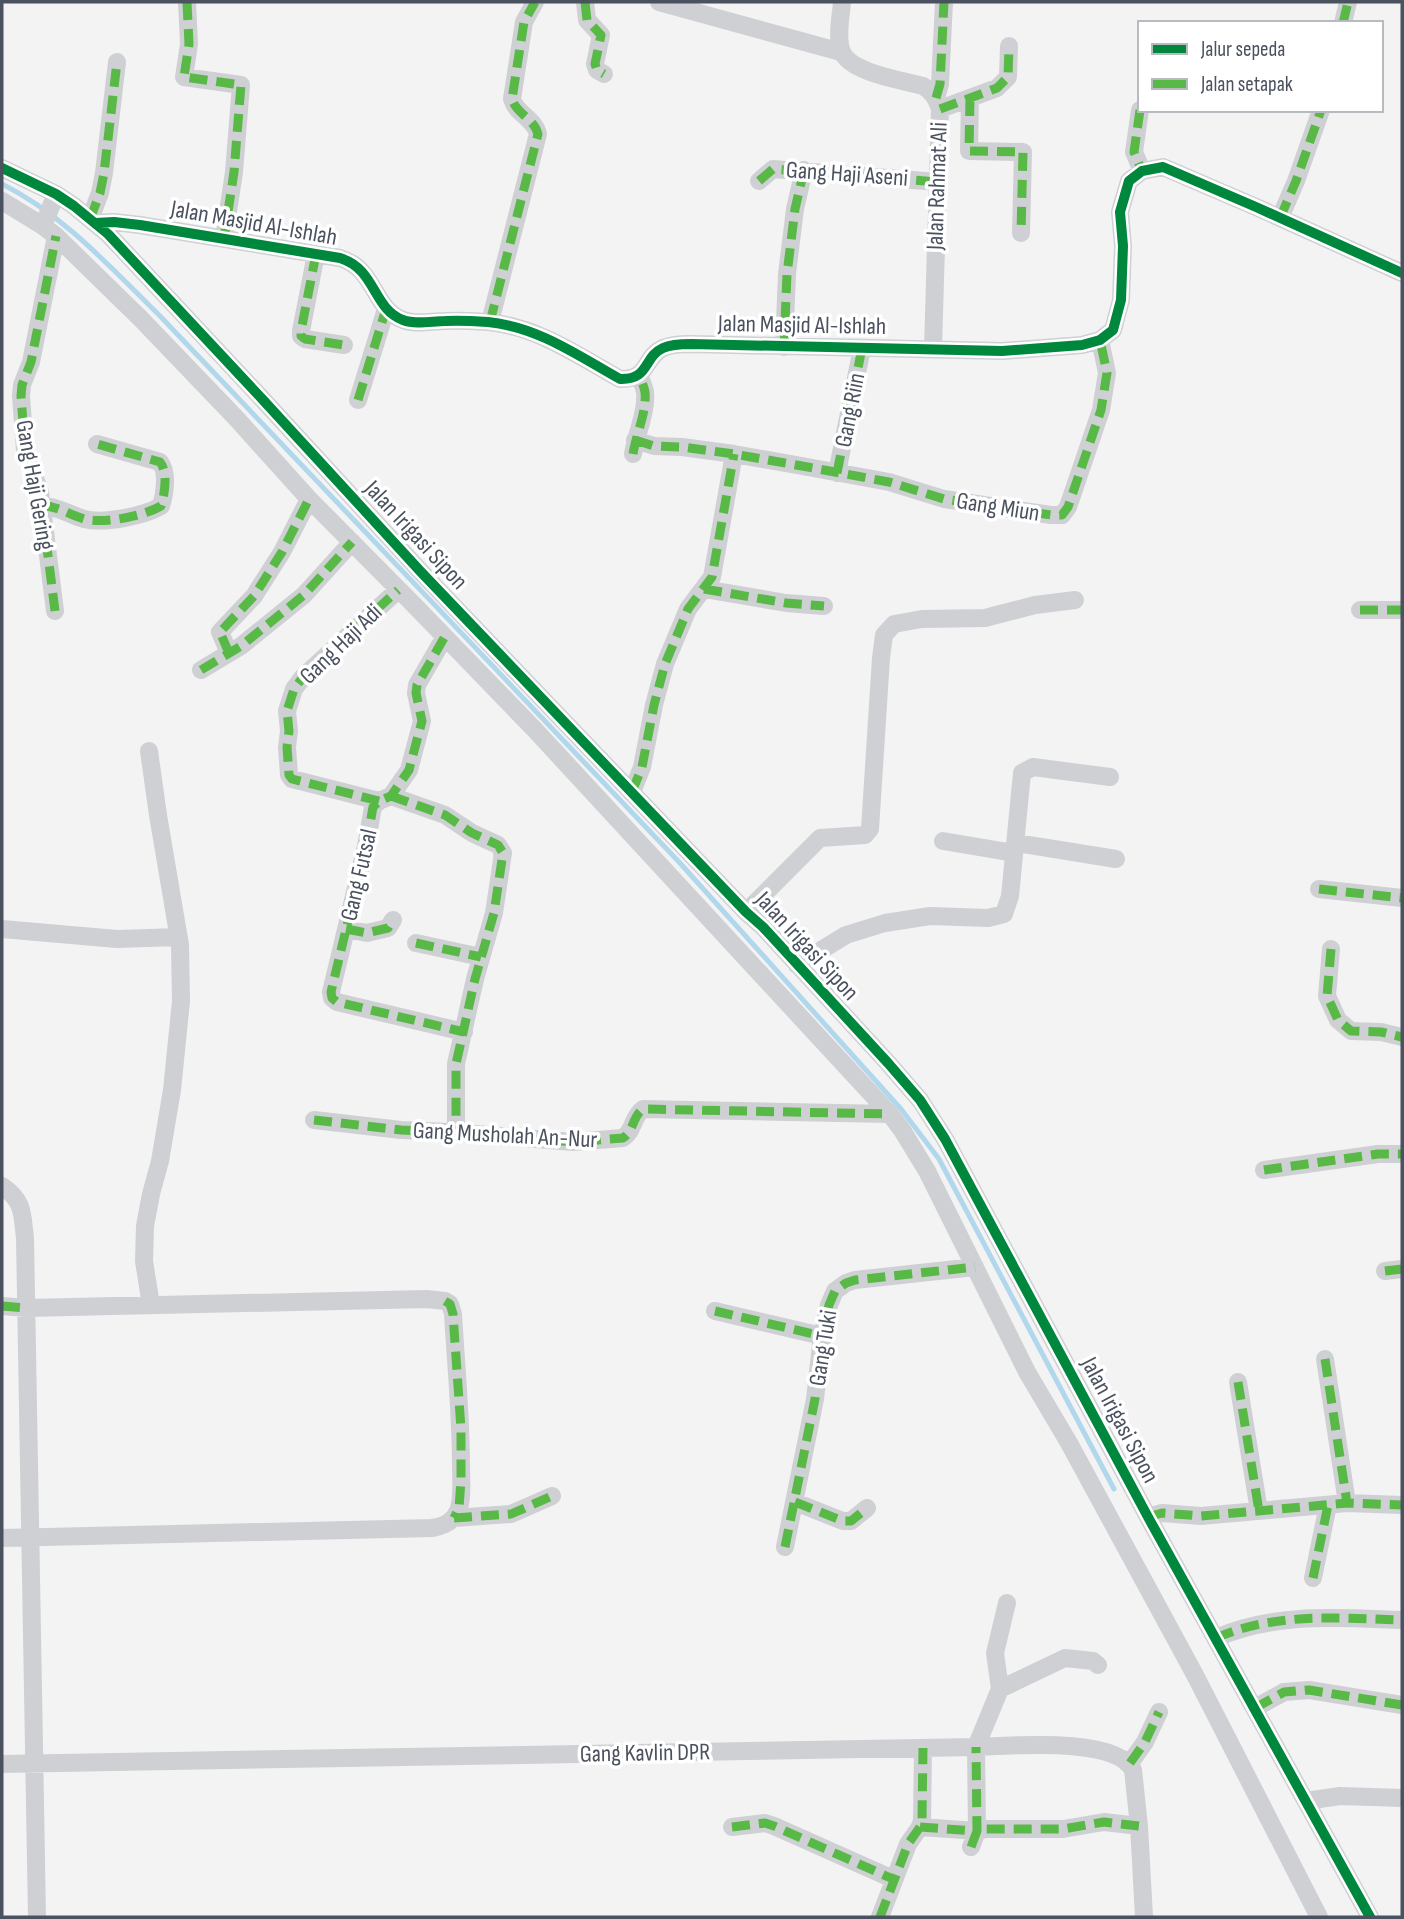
<svg xmlns="http://www.w3.org/2000/svg" width="1404" height="1919" viewBox="0 0 1404 1919" font-family="'Sofia Sans Condensed',sans-serif">
<style>
.lines{fill:none;stroke-linecap:round;stroke-linejoin:round}
.stream{stroke:#b0d7ec;stroke-width:5}
.minor{stroke:#ced0d3;stroke-width:18}
.quiet{stroke:#58b947;stroke-width:9;stroke-dasharray:18 9;stroke-linecap:butt}
.cycleway-casing{stroke:#fff;stroke-width:15}
.cycleway{stroke:#00873e;stroke-width:10}
.labels{text-anchor:middle;dominant-baseline:central;stroke-width:7;stroke-linejoin:round;paint-order:stroke}
.street-label{font-size:24px;fill:#4a525f;stroke:#fff}
</style>
<rect width="100%" height="100%" fill="#f3f3f3"/>
<g class="lines">
<path class="stream" d="M 2,184 C 64,215 111,268 160,316 L 679,862 L 901,1109 L 939,1159 L 1114,1489"/>
<path class="minor" d="M 187,2 L 189,44 L 184,77 L 241,85 L 234,172 L 224,238
M 585,2 L 587,20 L 601,35 L 595,64 L 597,70 L 604,74
M 659,2 L 841,52
M 842,2 C 841,16 836,38 842,52 C 851,73 902,80 923,86 C 933,92 936,98 940,109 L 933,349
M 1343,23 L 1348,2
M 936,98 L 940,84 L 944,2
M 970,98 L 969,151 L 1023,152 L 1021,233
M 940,109 L 997,88 L 1008,77 L 1009,46
M 1140,110 L 1134,152 L 1142,171
M 2,168 L 56,194 L 74,206 L 108,234 L 264,401 L 421,572 L 746,912 L 763,927 L 888,1063 L 920,1100 L 945,1139 L 1148,1517 L 1370,1917
M 759,181 L 773,169 L 938,182
M 2,201 L 43,226 L 56,236 L 141,319 L 236,418 L 309,499 L 417,608 L 536,731 L 890,1114 L 902,1130 L 927,1171 L 1027,1372 L 1069,1443 L 1195,1675 L 1319,1917
M 1280,218 L 1296,181 L 1321,110
M 90,219 L 100,193 L 104,173 L 117,62
M 95,223 L 114,222 L 140,225 L 340,258 C 349,261 356,265 362,272 C 377,289 381,312 403,320 C 416,325 432,321 445,321 C 460,320 474,321 488,322 C 538,327 577,355 620,379 C 650,380 643,357 663,348 C 672,344 682,344 691,344 L 1002,351 L 1082,345 L 1100,340 L 1113,330 L 1121,300 L 1123,246 L 1120,212 L 1129,181 L 1142,171 L 1163,167 L 1256,207 L 1402,273
M 43,226 L 56,194
M 316,254 L 301,331 L 301,336 L 305,339 L 344,345
M 490,322 L 538,134 C 534,118 516,114 512,99 L 524,22 L 535,2
M 784,347 L 787,274 L 795,209 L 804,170
M 358,400 L 386,309
M 635,440 L 654,446 L 682,447 L 734,454 L 802,466 L 889,482 L 944,499 L 1051,515 L 1062,515 L 1068,507 L 1101,410 L 1107,373 L 1100,340
M 633,454 C 636,434 647,412 645,392 C 644,386 641,380 639,375
M 837,473 L 862,348
M 41,505 C 59,507 68,514 84,519 C 104,524 144,516 161,506 C 165,493 168,472 160,462 L 97,444
M 704,589 L 786,603 L 824,606
M 1360,610 L 1402,610
M 55,611 L 40,492 L 25,450 L 21,396 L 22,385 L 31,362 L 56,236
M 444,638 L 417,685 L 416,693 L 422,721 L 409,770 L 391,796 L 379,801 L 373,807 L 366,846 L 331,992 L 332,998 L 337,1002 L 464,1032
M 229,653 L 220,632 L 254,596 L 282,552 L 309,499
M 201,670 L 241,646 L 304,595 L 352,542
M 149,751 L 158,815 L 180,945 L 181,1001 L 172,1090 L 160,1161 L 151,1194 L 145,1226 L 144,1261 L 151,1305
M 632,792 L 642,767 L 654,705 L 665,664 L 688,609 L 712,577 L 734,454
M 391,796 L 445,815 L 472,833 L 498,845 L 503,853 L 494,913 L 475,979 L 456,1064 L 456,1132
M 379,801 L 292,779 L 289,775 L 287,747 L 289,731 L 287,711 L 294,689 L 303,677 L 398,590
M 943,841 L 1014,853
M 1016,843 L 1116,859
M 1319,889 L 1402,898
M 746,912 L 820,838 L 865,835 L 870,829 L 881,658 L 884,635 L 894,624 L 922,619 L 985,618 L 1035,605 L 1075,600
M 2,929 L 117,939 L 179,937
M 346,929 L 367,933 L 388,928 L 393,920
M 416,943 L 481,957
M 1331,949 L 1327,996 L 1338,1020 L 1351,1031 L 1381,1032 L 1402,1037
M 797,965 L 846,935 L 885,923 L 930,916 L 988,918 L 1004,914 L 1010,896 L 1022,773 L 1033,767 L 1110,777
M 314,1120 L 401,1130 L 450,1132 L 573,1142 L 623,1138 C 634,1131 632,1117 643,1109 L 890,1114
M 1264,1170 L 1378,1154 L 1402,1154
M 2,1186 C 24,1201 22,1213 25,1238 L 37,1917
M 1385,1271 L 1402,1269
M 2,1306 L 26,1308 L 427,1299 L 445,1301 L 450,1304 L 453,1314 C 456,1365 461,1416 461,1467 C 461,1480 463,1499 458,1511 C 453,1522 444,1526 432,1528 L 2,1538
M 715,1311 L 822,1336
M 1325,1359 L 1347,1503
M 1238,1382 L 1259,1511
M 795,1502 L 843,1521 L 851,1521 L 867,1508
M 1148,1517 L 1162,1513 L 1201,1516 L 1347,1503 L 1402,1505
M 454,1518 L 511,1514 L 552,1496
M 785,1547 L 815,1399 L 822,1336 L 829,1305 L 835,1291 L 846,1283 L 855,1280 L 975,1267
M 1313,1578 L 1328,1505
M 1216,1638 C 1275,1612 1340,1618 1402,1620
M 1000,1689 L 995,1653 L 1007,1603
M 1255,1708 L 1284,1692 L 1309,1690 L 1402,1705
M 1130,1763 L 1145,1742 L 1159,1712
M 2,1764 L 976,1747 C 1011,1746 1115,1736 1133,1770 L 1139,1826 L 1144,1917
M 1306,1801 L 1340,1796 L 1402,1798
M 732,1827 L 765,1823 L 774,1826 L 893,1879
M 920,1827 L 977,1831 L 976,1747 L 1000,1689 L 1065,1658 L 1093,1661 L 1098,1665
M 971,1847 L 977,1831 L 986,1829 L 1063,1829 L 1104,1822 L 1139,1826
M 880,1917 L 908,1844 L 920,1827 L 922,1820 L 923,1748"/>
<path class="quiet" d="M 187,2 L 189,44 L 184,77 L 241,85 L 234,172 L 224,238
M 585,2 L 587,20 L 601,35 L 595,64 L 597,70 L 604,74
M 1343,23 L 1348,2
M 936,98 L 940,84 L 944,2
M 970,98 L 969,151 L 1023,152 L 1021,233
M 940,109 L 997,88 L 1008,77 L 1009,46
M 1140,110 L 1134,152 L 1142,171
M 759,181 L 773,169 L 938,182
M 1280,218 L 1296,181 L 1321,110
M 90,219 L 100,193 L 104,173 L 117,62
M 316,254 L 301,331 L 301,336 L 305,339 L 344,345
M 490,322 L 538,134 C 534,118 516,114 512,99 L 524,22 L 535,2
M 784,347 L 787,274 L 795,209 L 804,170
M 358,400 L 386,309
M 635,440 L 654,446 L 682,447 L 734,454 L 802,466 L 889,482 L 944,499 L 1051,515 L 1062,515 L 1068,507 L 1101,410 L 1107,373 L 1100,340
M 633,454 C 636,434 647,412 645,392 C 644,386 641,380 639,375
M 837,473 L 862,348
M 41,505 C 59,507 68,514 84,519 C 104,524 144,516 161,506 C 165,493 168,472 160,462 L 97,444
M 704,589 L 786,603 L 824,606
M 1360,610 L 1402,610
M 55,611 L 40,492 L 25,450 L 21,396 L 22,385 L 31,362 L 56,236
M 444,638 L 417,685 L 416,693 L 422,721 L 409,770 L 391,796 L 379,801 L 373,807 L 366,846 L 331,992 L 332,998 L 337,1002 L 464,1032
M 229,653 L 220,632 L 254,596 L 282,552 L 309,499
M 201,670 L 241,646 L 304,595 L 352,542
M 632,792 L 642,767 L 654,705 L 665,664 L 688,609 L 712,577 L 734,454
M 391,796 L 445,815 L 472,833 L 498,845 L 503,853 L 494,913 L 475,979 L 456,1064 L 456,1132
M 379,801 L 292,779 L 289,775 L 287,747 L 289,731 L 287,711 L 294,689 L 303,677 L 398,590
M 1319,889 L 1402,898
M 346,929 L 367,933 L 388,928 L 393,920
M 416,943 L 481,957
M 1331,949 L 1327,996 L 1338,1020 L 1351,1031 L 1381,1032 L 1402,1037
M 314,1120 L 401,1130 L 450,1132 L 573,1142 L 623,1138 C 634,1131 632,1117 643,1109 L 890,1114
M 1264,1170 L 1378,1154 L 1402,1154
M 1385,1271 L 1402,1269
M 445,1301 L 450,1304 L 453,1314 L 461,1429 L 461,1480 L 459,1508 L 454,1518
M 2,1306 L 26,1308
M 715,1311 L 822,1336
M 1325,1359 L 1347,1503
M 1238,1382 L 1259,1511
M 795,1502 L 843,1521 L 851,1521 L 867,1508
M 1148,1517 L 1162,1513 L 1201,1516 L 1347,1503 L 1402,1505
M 454,1518 L 511,1514 L 552,1496
M 785,1547 L 815,1399 L 822,1336 L 829,1305 L 835,1291 L 846,1283 L 855,1280 L 975,1267
M 1313,1578 L 1328,1505
M 1216,1638 C 1275,1612 1340,1618 1402,1620
M 1255,1708 L 1284,1692 L 1309,1690 L 1402,1705
M 1130,1763 L 1145,1742 L 1159,1712
M 732,1827 L 765,1823 L 774,1826 L 893,1879
M 920,1827 L 977,1831 L 976,1747
M 971,1847 L 977,1831 L 986,1829 L 1063,1829 L 1104,1822 L 1139,1826
M 880,1917 L 908,1844 L 920,1827 L 922,1820 L 923,1748"/>
<defs>
<path id="cycleway" d="M 2,168 L 56,194 L 74,206 L 108,234 L 264,401 L 421,572 L 746,912 L 763,927 L 888,1063 L 920,1100 L 945,1139 L 1148,1517 L 1370,1917
M 95,223 L 114,222 L 140,225 L 340,258 C 349,261 356,265 362,272 C 377,289 381,312 403,320 C 416,325 432,321 445,321 C 460,320 474,321 488,322 C 538,327 577,355 620,379 C 650,380 643,357 663,348 C 672,344 682,344 691,344 L 1002,351 L 1082,345 L 1100,340 L 1113,330 L 1121,300 L 1123,246 L 1120,212 L 1129,181 L 1142,171 L 1163,167 L 1256,207 L 1402,273"/>
</defs>
<use href="#cycleway" class="cycleway-casing"/>
<use href="#cycleway" class="cycleway"/>
</g>
<g class="labels">
<g class="street-label">
<text transform="translate(847 174) rotate(4)">Gang Haji Aseni</text>
<text transform="translate(937 186) rotate(-88)">Jalan Rahmat Ali</text>
<text transform="translate(254 223) rotate(10)">Jalan Masjid Al-Ishlah</text>
<text transform="translate(802 325) rotate(1)">Jalan Masjid Al-Ishlah</text>
<text transform="translate(850 410) rotate(-79)">Gang Riin</text>
<text transform="translate(35 485) rotate(80)">Gang Haji Gering</text>
<text transform="translate(998 507) rotate(9)">Gang Miun</text>
<text transform="translate(416 535) rotate(47)">Jalan Irigasi Sipon</text>
<text transform="translate(341 644) rotate(-44)">Gang Haji Adi</text>
<text transform="translate(359 875) rotate(-77)">Gang Futsal</text>
<text transform="translate(807 946) rotate(47)">Jalan Irigasi Sipon</text>
<text transform="translate(505 1135) rotate(3)">Gang Musholah An-Nur</text>
<text transform="translate(823 1348) rotate(-81)">Gang Tuki</text>
<text transform="translate(1120 1420) rotate(62)">Jalan Irigasi Sipon</text>
<text transform="translate(645 1753) rotate(-1)">Gang Kavlin DPR</text>
</g>
</g>
<rect width="1404" height="1919" fill="none" stroke="#4a525f" stroke-width="7"/>
<rect x="1138" y="21" width="245" height="91" fill="#ffffff" stroke="#b7babf" stroke-width="2"/>
<rect x="1152" y="44" width="35" height="10" fill="#00873e" stroke="#b7babf" stroke-width="2"/>
<text x="1201" y="56" font-size="21" fill="#4a525f">Jalur sepeda</text>
<rect x="1152" y="79" width="35" height="10" fill="#58b947" stroke="#b7babf" stroke-width="2"/>
<text x="1201" y="91" font-size="21" fill="#4a525f">Jalan setapak</text>
</svg>
